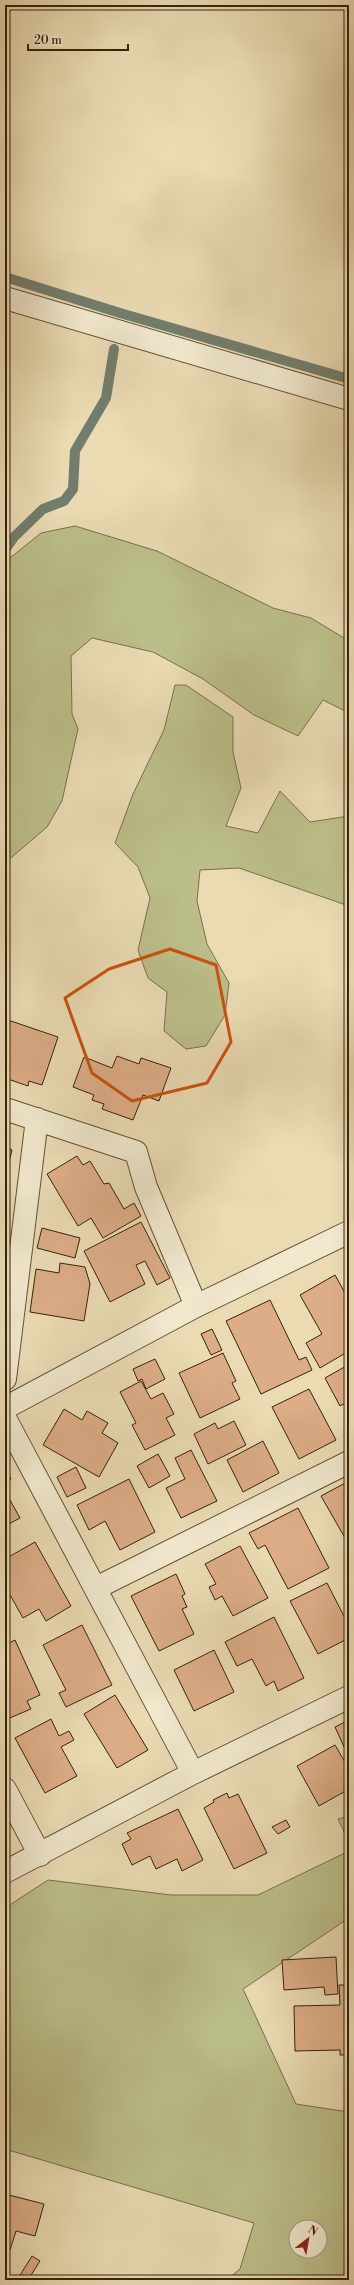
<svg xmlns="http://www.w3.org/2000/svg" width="354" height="2285" viewBox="0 0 354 2285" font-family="'Libre Bodoni',serif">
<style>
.green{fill:#bbbe89;stroke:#79704a;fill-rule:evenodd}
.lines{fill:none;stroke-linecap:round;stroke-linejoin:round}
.stream{stroke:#717e6d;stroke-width:10}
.building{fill:#dcad87;stroke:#37230a}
.minor-casing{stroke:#645134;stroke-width:24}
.minor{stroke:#f1e8ce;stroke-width:22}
.marked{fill:none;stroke:#cd510c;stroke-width:3;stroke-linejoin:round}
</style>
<rect width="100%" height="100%" fill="#eadbb3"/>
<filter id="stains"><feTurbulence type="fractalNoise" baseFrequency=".005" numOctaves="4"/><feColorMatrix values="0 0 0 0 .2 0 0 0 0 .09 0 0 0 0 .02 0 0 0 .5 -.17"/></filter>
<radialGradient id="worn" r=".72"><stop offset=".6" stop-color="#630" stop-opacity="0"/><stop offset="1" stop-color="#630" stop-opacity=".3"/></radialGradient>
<path class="green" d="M 75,526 L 157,551 L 273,608 L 311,618 L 349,641 L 349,713 L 323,700 L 298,736 L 254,715 L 203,679 L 153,652 L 92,638 L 71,656 L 72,714 L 78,729 L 62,801 L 47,827 L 5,863 L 5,562 L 41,533 Z
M 175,685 L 186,685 L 233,717 L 233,752 L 241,788 L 226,826 L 258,833 L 280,791 L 310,822 L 349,816 L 349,906 L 239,868 L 200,870 L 197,901 L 207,944 L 229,983 L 225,1015 L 206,1046 L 186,1049 L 164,1031 L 167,992 L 148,978 L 138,950 L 150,898 L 138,867 L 115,843 L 133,794 L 164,730 Z
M 349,1816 L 349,1842 L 338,1819 Z
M 349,1851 L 349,1918 L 243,1989 L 296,2104 L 349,2112 L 349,2274 L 346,2280 L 227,2280 L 240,2269 L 254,2223 L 5,2149 L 5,1908 L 48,1880 L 171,1895 L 258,1895 ZM 296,2227 L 320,2227 L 320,2251 L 296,2251 Z"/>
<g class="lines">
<path class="stream" d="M 5,277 L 120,313 L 349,379
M 5,550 L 14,537 L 43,509 L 64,501 L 73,489 L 75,451 L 106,398 L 114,349"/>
</g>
<path class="building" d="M 5,1019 L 58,1037 L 42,1085 L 29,1081 L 28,1086 L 5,1078 Z
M 117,1056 L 139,1064 L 141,1058 L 171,1068 L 159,1101 L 143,1095 L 133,1120 L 102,1109 L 104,1104 L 92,1100 L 94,1095 L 73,1087 L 84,1057 L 112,1068 Z
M 5,1148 L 12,1150 L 5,1178 Z
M 77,1156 L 83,1165 L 90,1161 L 104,1184 L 109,1183 L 124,1209 L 134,1203 L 141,1216 L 103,1238 L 91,1218 L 78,1226 L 47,1174 Z
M 141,1222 L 170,1278 L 157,1285 L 145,1261 L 136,1265 L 145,1284 L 110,1302 L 84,1251 Z
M 42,1228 L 80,1238 L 75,1258 L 37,1248 Z
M 60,1263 L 85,1267 L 90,1284 L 84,1321 L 30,1312 L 36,1269 L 59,1273 Z
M 335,1275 L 349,1300 L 349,1351 L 320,1368 L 306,1343 L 322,1334 L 300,1295 Z
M 270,1300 L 299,1360 L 306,1357 L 312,1370 L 261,1394 L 226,1321 Z
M 212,1329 L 222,1350 L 211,1355 L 201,1334 Z
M 223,1353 L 236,1381 L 232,1383 L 240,1399 L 200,1418 L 179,1373 Z
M 155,1359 L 165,1379 L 146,1389 L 142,1379 L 138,1381 L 133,1369 Z
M 348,1365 L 349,1401 L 340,1406 L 325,1378 Z
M 141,1381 L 151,1399 L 163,1393 L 174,1414 L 166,1418 L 175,1435 L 145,1450 L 132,1425 L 136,1423 L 120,1392 Z
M 309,1389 L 336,1440 L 299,1459 L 272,1407 Z
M 64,1409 L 82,1420 L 87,1411 L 108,1423 L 102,1433 L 118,1443 L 99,1477 L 43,1445 Z
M 234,1421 L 246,1445 L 208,1464 L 194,1434 L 215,1423 L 218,1429 Z
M 263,1441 L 279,1473 L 243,1492 L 227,1460 Z
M 191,1450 L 217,1501 L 181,1518 L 166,1488 L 185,1479 L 175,1458 Z
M 158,1454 L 170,1476 L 149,1488 L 137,1466 Z
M 76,1467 L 86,1488 L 67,1497 L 57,1477 Z
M 5,1468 L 11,1479 L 5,1482 Z
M 129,1479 L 155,1532 L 120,1550 L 105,1521 L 89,1530 L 77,1505 Z
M 349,1481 L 349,1545 L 321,1496 Z
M 5,1491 L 20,1518 L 5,1526 Z
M 298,1508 L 329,1568 L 288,1589 L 265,1545 L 258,1549 L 249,1533 Z
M 35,1542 L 71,1606 L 46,1621 L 39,1609 L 23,1618 L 5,1586 L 5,1559 Z
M 240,1546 L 268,1598 L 233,1616 L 222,1596 L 215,1600 L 209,1587 L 216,1584 L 205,1564 Z
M 176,1574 L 185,1594 L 182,1596 L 187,1607 L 182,1609 L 194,1634 L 159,1651 L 131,1596 Z
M 327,1583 L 349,1626 L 349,1638 L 318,1654 L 290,1601 Z
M 274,1617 L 304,1678 L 278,1691 L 274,1681 L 266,1686 L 252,1659 L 237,1666 L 225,1642 Z
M 82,1625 L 112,1685 L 66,1707 L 59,1693 L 66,1690 L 43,1645 Z
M 15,1640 L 40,1695 L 27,1701 L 31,1709 L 5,1720 L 5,1645 Z
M 214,1650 L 234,1692 L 194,1711 L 174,1670 Z
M 115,1695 L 148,1750 L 117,1768 L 84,1714 Z
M 51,1719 L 59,1736 L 69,1731 L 74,1740 L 61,1747 L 77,1776 L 45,1793 L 15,1738 Z
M 349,1720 L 349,1747 L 345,1749 L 335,1727 Z
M 335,1745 L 346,1764 L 349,1762 L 349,1789 L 319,1806 L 297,1766 Z
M 227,1793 L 229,1798 L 238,1794 L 267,1853 L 234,1869 L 204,1808 L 214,1802 L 213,1800 Z
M 178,1809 L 203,1860 L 182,1871 L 177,1859 L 156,1869 L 150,1856 L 132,1865 L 122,1844 L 131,1839 L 127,1833 Z
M 286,1820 L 290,1827 L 278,1834 L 272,1827 Z
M 336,1957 L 338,1994 L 325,1995 L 324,1987 L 284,1990 L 282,1960 Z
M 339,1985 L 349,1985 L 349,2055 L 340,2055 L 340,2050 L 295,2051 L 294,2006 L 340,2005 Z
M 5,2194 L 44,2204 L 35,2236 L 16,2231 L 10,2250 L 5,2249 Z
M 32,2256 L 40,2261 L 28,2280 L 17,2280 Z"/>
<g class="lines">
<defs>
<path id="minor" d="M 5,298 L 349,399
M 5,1109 L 136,1152 L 146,1187 L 196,1306
M 5,1379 L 37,1119
M 5,1408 L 196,1306 L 349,1232
M 5,1418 L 193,1773
M 96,1588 L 349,1462
M 5,1789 L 40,1855
M 5,1872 L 193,1773 L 349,1697"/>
</defs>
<use href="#minor" class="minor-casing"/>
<use href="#minor" class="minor"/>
</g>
<path class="marked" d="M 170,949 L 216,965 L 231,1042 L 207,1083 L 132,1101 L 92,1073 L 65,998 L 109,969 Z"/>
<rect width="354" height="2285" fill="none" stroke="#eadbb3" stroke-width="20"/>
<rect x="6" y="6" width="342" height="2273" fill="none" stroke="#37230a" stroke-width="2"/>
<rect x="10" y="10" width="334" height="2265" fill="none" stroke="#37230a"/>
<g transform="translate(308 2239) rotate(31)"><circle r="19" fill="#f1e8ce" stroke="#a79980"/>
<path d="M0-3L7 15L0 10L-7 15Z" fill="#8f2418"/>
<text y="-6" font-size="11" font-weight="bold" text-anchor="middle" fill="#37230a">N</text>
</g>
<path d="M28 44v6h100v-6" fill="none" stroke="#37230a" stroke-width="2"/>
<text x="34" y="44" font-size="12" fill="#37230a" stroke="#f1e8ce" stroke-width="3" paint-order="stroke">20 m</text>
<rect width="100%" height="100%" filter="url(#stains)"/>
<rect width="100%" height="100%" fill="url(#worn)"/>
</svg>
